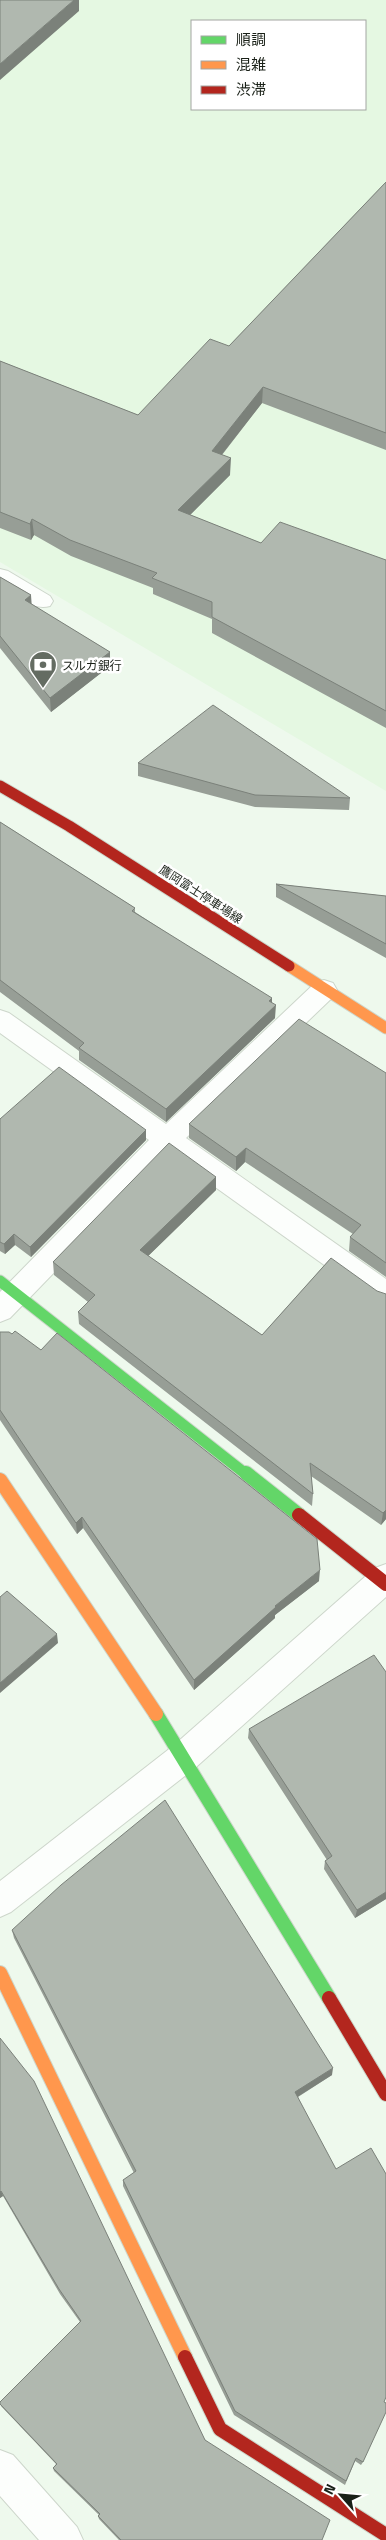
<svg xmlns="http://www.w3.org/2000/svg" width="386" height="2540" viewBox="0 0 386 2540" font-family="'Titillium Web','Noto Sans JP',sans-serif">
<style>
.built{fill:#e5f8e2;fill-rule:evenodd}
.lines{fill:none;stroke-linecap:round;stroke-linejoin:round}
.street-casing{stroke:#cdd6cb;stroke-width:2}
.fast-far1-casing{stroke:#cdd6cb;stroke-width:13}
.fast-casing{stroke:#cdd6cb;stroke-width:16}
.slow-far1-casing{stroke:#cdd6cb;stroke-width:13}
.slow-casing{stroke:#cdd6cb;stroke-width:16}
.jam-far1-casing{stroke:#cdd6cb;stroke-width:13}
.jam-casing{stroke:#cdd6cb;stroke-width:16}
.street{fill:#fcfefc;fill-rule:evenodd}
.fast-far1{stroke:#63d668;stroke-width:11}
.fast{stroke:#63d668;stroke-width:14}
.slow-far1{stroke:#ff974d;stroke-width:11}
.slow{stroke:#ff974d;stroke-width:14}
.jam-far1{stroke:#b3261e;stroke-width:11}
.jam{stroke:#b3261e;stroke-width:14}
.wall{fill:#979e96}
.shaded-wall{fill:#7b817a}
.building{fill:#b0b8af;stroke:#7b817a}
.labels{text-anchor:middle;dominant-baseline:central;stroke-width:5;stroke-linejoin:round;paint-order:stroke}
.poi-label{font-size:12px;fill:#192017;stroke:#fff;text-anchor:start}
.street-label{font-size:12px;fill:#192017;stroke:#fff}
</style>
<rect width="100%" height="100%" fill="#eef9ed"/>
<path class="built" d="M 0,0 L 386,0 L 386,791 L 0,562 ZM 192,21 L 365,21 L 365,109 L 192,109 Z"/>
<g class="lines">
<defs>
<path id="street" d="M 0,569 L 8,571 L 50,596 L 53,601 L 50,606 C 32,611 15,595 0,586 Z
M 324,980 L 333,983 L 337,990 L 333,997 L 186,1138 L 386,1279 L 386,1306 L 376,1302 L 169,1154 L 10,1318 L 0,1322 L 0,1292 L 149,1140 L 0,1033 L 0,1010 L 9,1013 L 166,1124 L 315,983 Z
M 386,1564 L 386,1597 L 195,1768 L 11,1912 L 0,1917 L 0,1881 L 173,1746 L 375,1568 Z
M 0,2450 L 13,2455 L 77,2527 L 83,2540 L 39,2540 L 0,2496 Z"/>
<path id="fast-far1" d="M 0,1281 L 247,1475"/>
<path id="fast" d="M 246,1473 L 299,1515
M 156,1714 L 329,1998"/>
<path id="slow-far1" d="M 289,966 L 386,1028"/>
<path id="slow" d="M 0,1480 L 156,1714
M 0,1973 L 185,2357"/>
<path id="jam-far1" d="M 0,786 L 69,826 L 289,966"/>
<path id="jam" d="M 299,1515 L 386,1584
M 329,1998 L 386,2094
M 185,2357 L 220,2429 L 386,2535"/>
</defs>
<use href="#street" class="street-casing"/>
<use href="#fast-far1" class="fast-far1-casing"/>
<use href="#fast" class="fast-casing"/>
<use href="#slow-far1" class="slow-far1-casing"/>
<use href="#slow" class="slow-casing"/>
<use href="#jam-far1" class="jam-far1-casing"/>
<use href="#jam" class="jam-casing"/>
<use href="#street" class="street"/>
<use href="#fast-far1" class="fast-far1"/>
<use href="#fast" class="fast"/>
<use href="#slow-far1" class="slow-far1"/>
<use href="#slow" class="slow"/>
<use href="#jam-far1" class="jam-far1"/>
<use href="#jam" class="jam"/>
</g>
<path class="wall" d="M 386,182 L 386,450 L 262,403 L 222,455 L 230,475 L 190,515 L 261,543 L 386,560 L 386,728 L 212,633 L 212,619 L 153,594 L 153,588 L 71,556 L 34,535 L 31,540 L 0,528 L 0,361 L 138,415 L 229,346 Z
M 0,577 L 31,595 L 31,604 L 110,652 L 110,666 L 51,712 L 0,648 Z
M 138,763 L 350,798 L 349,810 L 255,807 L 138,776 Z
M 0,822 L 135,908 L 135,912 L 272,1002 L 275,1018 L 166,1122 L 79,1060 L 79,1051 L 0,992 Z
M 276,884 L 386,896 L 386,958 L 276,897 Z
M 386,1073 L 386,1277 L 349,1251 L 350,1237 L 353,1234 L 245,1162 L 236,1171 L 189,1138 L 189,1124 Z
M 0,1119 L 146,1130 L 146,1140 L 31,1257 L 15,1245 L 5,1254 L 0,1251 Z
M 216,1177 L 216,1190 L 148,1256 L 262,1335 L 331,1258 L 386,1519 L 381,1525 L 311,1476 L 313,1494 L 312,1506 L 79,1324 L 78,1312 L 88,1302 L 54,1275 L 53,1262 Z
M 0,1332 L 319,1581 L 275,1615 L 275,1618 L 194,1690 L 83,1528 L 77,1534 L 0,1420 Z
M 386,1672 L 386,1899 L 355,1918 L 324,1869 L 325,1861 L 327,1860 L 248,1738 L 249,1729 Z
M 12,1930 L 332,2075 L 298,2097 L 384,2402 L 363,2462 L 361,2465 L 355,2461 L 345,2485 L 234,2415 L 123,2186 L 123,2180 L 134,2173 L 14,1938 Z
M 0,2038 L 205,2440 L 322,2540 L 119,2540 L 99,2519 L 98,2516 L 99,2515 L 54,2471 L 53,2468 L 56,2464 L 1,2406 L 0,2402 L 80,2322 L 60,2294 L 3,2196 L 0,2198 Z"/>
<path class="shaded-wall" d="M 74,0 L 79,0 L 79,11 L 0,80 L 0,64 Z
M 263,387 L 262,403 L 212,467 L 212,451 Z
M 231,458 L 230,475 L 179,526 L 178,510 Z
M 32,519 L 34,535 L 31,540 L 30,524 Z
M 31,595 L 32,609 L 25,600 Z
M 110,652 L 110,666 L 51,712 L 50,698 Z
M 272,998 L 272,1009 L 276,1005 L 275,1018 L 166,1122 L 166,1109 Z
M 146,1130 L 146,1140 L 31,1257 L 30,1247 Z
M 246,1148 L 245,1162 L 236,1171 L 236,1157 Z
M 216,1177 L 216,1190 L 141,1263 L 140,1250 Z
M 14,1234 L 15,1245 L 5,1254 L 4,1244 Z
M 386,1510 L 386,1519 L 381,1525 L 383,1513 Z
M 82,1517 L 83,1528 L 77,1534 L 76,1523 Z
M 320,1570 L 319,1581 L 275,1615 L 275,1618 L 194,1690 L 194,1680 L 275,1606 Z
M 57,1634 L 58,1643 L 0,1693 L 0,1683 Z
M 386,1892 L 386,1899 L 355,1918 L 357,1910 Z
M 333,2068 L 332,2075 L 294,2099 L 295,2092 Z
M 1,2191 L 3,2196 L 0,2198 L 0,2192 Z"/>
<path class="building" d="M 0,0 L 74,0 L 0,64 Z
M 386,182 L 386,433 L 263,387 L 212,451 L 231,458 L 178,510 L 261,543 L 280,522 L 386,560 L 386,711 L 212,617 L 212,602 L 152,578 L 157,573 L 70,540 L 32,519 L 30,524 L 0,512 L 0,361 L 138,415 L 210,339 L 229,346 Z
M 0,577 L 31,595 L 25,600 L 110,652 L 50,698 L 0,636 Z
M 213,705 L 350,798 L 255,795 L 138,763 Z
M 0,822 L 135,908 L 132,911 L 272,998 L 269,1001 L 276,1005 L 166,1109 L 79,1048 L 84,1043 L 0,980 Z
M 276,884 L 386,896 L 386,944 Z
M 299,1019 L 386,1073 L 386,1263 L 350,1237 L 361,1225 L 246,1148 L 236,1157 L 189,1124 Z
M 59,1067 L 146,1130 L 30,1247 L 14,1234 L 4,1244 L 0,1242 L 0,1119 Z
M 169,1143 L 216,1177 L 140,1250 L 262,1335 L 331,1258 L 377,1291 L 386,1294 L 386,1510 L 383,1513 L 310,1463 L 313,1494 L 78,1312 L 95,1295 L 53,1262 Z
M 15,1331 L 41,1350 L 57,1333 L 317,1539 L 320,1570 L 275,1606 L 276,1607 L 194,1680 L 82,1517 L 76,1523 L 0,1410 L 0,1332 L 9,1332 L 12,1334 Z
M 7,1591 L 57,1634 L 0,1683 L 0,1597 Z
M 374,1655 L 386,1672 L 386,1892 L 357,1910 L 325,1861 L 332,1856 L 249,1729 Z
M 165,1800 L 333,2068 L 295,2092 L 336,2169 L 371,2148 L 386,2174 L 386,2397 L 384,2402 L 386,2403 L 386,2412 L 363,2462 L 356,2458 L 346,2481 L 235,2411 L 123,2180 L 136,2171 L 12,1930 L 61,1885 Z
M 0,2038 L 34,2081 L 205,2440 L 330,2520 L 322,2540 L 121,2540 L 98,2516 L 100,2514 L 53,2468 L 57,2464 L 0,2404 L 0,2402 L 81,2321 L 59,2289 L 1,2191 L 0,2192 Z"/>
<defs>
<symbol id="bank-pin" viewBox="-11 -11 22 30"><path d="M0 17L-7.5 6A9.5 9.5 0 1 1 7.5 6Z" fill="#646c62" stroke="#fff"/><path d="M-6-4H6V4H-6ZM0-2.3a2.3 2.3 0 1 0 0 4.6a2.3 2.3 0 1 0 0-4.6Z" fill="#fff"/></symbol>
</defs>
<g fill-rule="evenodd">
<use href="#bank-pin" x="27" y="649" width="32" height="43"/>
</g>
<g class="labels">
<g class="poi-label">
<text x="62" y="665">スルガ銀行</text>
</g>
<g class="street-label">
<text transform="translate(201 894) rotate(33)">鷹岡富士停車場線</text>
</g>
</g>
<rect x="191" y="20" width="175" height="90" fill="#ffffff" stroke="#a3a6a2"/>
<rect x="201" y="36" width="25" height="8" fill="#63d668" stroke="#a3a6a2"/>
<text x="236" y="45" font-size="15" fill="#192017">順調</text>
<rect x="201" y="61" width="25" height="8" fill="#ff974d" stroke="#a3a6a2"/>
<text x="236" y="70" font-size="15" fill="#192017">混雑</text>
<rect x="201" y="86" width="25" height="8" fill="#b3261e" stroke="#a3a6a2"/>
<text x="236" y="95" font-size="15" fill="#192017">渋滞</text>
<g transform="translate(341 2495) rotate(297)" stroke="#ffffff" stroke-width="4" paint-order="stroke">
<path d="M0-4L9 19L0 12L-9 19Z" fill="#192017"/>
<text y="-8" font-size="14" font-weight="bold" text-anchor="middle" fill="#192017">N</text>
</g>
</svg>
